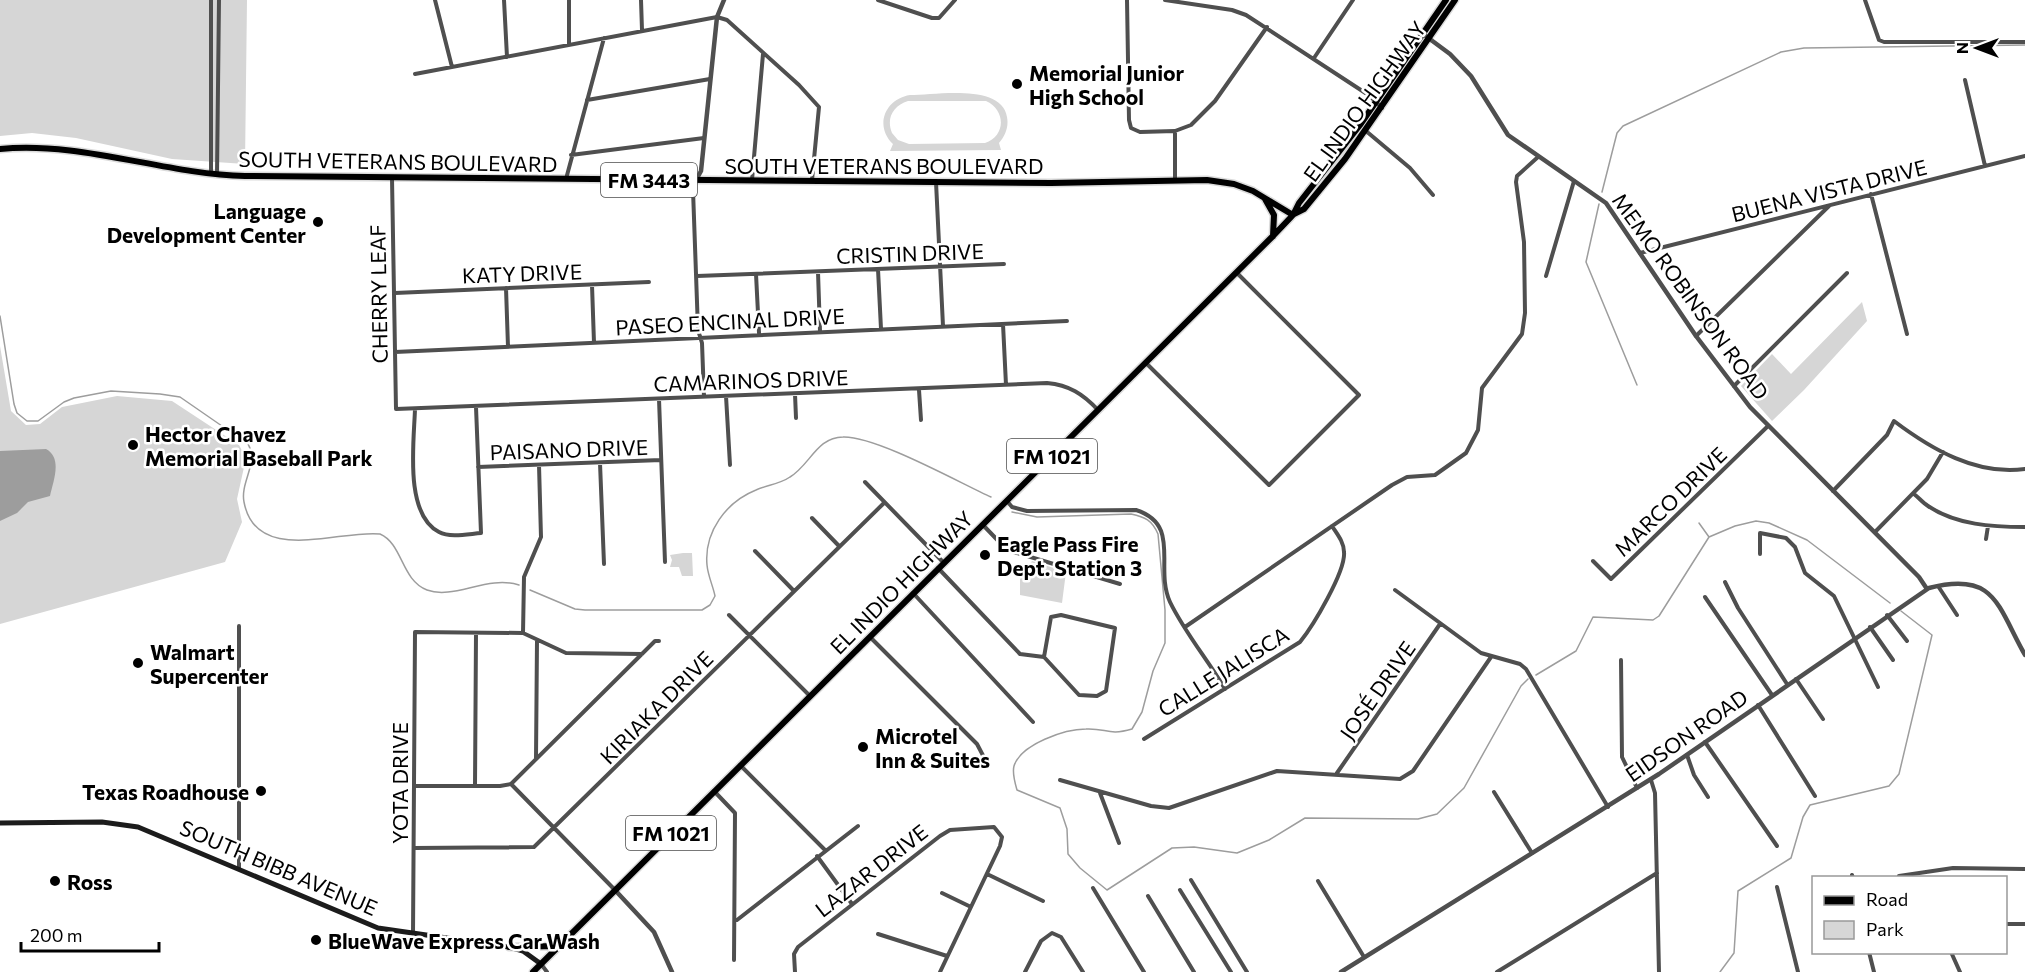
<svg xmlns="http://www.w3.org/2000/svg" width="2025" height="972" viewBox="0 0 2025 972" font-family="Commissioner,sans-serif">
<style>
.green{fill:#d6d6d6;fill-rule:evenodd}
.water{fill:#9d9d9d}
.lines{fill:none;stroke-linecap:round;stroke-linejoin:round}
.stream{stroke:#9d9d9d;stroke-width:1.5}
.primary-casing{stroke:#dbdbdb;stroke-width:9}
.minor{stroke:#4f4f4f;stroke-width:4}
.tertiary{stroke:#4f4f4f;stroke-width:4.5}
.secondary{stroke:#1c1c1c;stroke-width:5}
.primary{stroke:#000;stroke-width:6}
.poi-dot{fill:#000;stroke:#fff;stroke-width:2}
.labels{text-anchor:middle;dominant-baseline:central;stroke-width:5;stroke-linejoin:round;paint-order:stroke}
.shield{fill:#fff;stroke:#4c4c4c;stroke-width:1.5}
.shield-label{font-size:20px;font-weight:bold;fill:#000}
.poi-label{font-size:21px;font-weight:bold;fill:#000;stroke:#fff;text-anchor:start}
.street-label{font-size:21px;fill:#000;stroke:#fff}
</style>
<rect width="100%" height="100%" fill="#fff"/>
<path class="green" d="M 0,0 L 247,0 L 245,164 L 172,159 L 76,138 L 32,133 L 0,136 Z
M 910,95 C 935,95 1002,83 1007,117 C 1009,127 1005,136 999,143 L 1001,150 L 890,151 L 893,144 C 874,126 885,99 910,95 ZM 908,101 L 986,101 C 1006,110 1006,136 985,143 L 909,144 L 898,140 L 892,133 C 886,118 893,106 908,101 Z
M 1862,302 L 1867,321 L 1804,390 L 1772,421 L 1741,386 L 1772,354 L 1791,374 Z
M 0,346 L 11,411 L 26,425 L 40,424 L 62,407 L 117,396 L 172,401 L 239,445 L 246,458 L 237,499 L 242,522 L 225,562 L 0,624 Z
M 683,553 L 692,553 L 693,576 L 682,576 L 679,567 L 670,567 L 672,560 L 670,555 Z
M 1032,561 L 1066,572 L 1062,603 L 1020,595 L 1020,577 Z"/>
<path class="water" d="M 46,449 C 63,458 53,482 50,496 L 28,502 L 17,513 L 0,521 L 0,451 Z"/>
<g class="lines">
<path class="stream" d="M 1602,192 L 1617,133 L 1623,126 L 1781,52 L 1804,48 L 2025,45
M 1599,204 L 1586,262 L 1637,385
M 0,316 L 14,404 L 17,413 L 27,421 L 38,421 L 64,402 L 74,398 L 111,391 L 160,394 L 180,397 L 248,444 C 259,463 240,482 244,502 C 256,566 341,529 380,534 C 403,544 401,580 427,590 C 454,600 487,575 519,585
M 1012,512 L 1037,517 L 1131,514 C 1145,517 1152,520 1158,534 L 1165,610 L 1165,643 L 1153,671 L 1142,712 L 1132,729 C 1108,736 1107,728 1086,729 C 1065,729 1021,744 1014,766 C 1012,773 1015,783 1017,790 L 1060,808 L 1067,829 L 1068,854 L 1080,868 L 1107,890 L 1172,848 L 1194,847 L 1237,853 L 1269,840 L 1305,818 L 1418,819 L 1437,814 L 1464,788 L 1521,686 L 1528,679
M 1699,523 L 1709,537
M 530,590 L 575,609 L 585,610 L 702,610 L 710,605 L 715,596 C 713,586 708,576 707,565 C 704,532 726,502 756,490 C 767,485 780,484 790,477 C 810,465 817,437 843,437 C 876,436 958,482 991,497
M 1536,675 L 1576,651 L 1593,617 L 1653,620 L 1659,616 L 1709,537 L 1735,526 L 1756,521 L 1769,523 L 1807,540 L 1890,603
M 1720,972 L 1734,953 L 1738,891 L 1791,858 L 1803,817 L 1810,805 L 1889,786 L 1899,774 L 1932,635 L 1901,611"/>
<defs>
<path id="primary" d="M 0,149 C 82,141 163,174 245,176 L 1051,183 L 1207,180 L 1234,184 L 1253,191 L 1293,215
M 1265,199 L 1274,215 L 1273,236
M 1294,214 L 1304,209 L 1345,159 L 1455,0
M 509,947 L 556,946
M 533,972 L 1273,236 L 1293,215 L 1299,203 L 1360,125 L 1446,0"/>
</defs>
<use href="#primary" class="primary-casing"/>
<path class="minor" d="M 435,0 L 452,67
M 504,0 L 507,57
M 569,0 L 569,44
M 641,0 L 642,30
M 878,0 L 932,18 L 939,18 L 955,0
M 1127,0 L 1129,120 L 1131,128 L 1140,132 L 1175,131 L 1191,125 L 1215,101 L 1267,27
M 1165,0 L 1232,10 L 1246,15 L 1370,96 L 1382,108
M 1865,0 L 1879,40 L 1884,42 L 2025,42
M 1314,58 L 1353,0
M 415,74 L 717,17 L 727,20 L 799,85 L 819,107 L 812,180
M 1965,80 L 1985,166
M 587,100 L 710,79
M 1366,131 L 1410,168 L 1433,195
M 571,155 L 704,138
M 211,173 L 211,0
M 217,174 L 219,0
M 392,178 L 396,409 L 1047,383 C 1069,385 1083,394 1098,410
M 566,179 L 604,38
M 696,180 L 693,190 L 698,330 L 702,343 L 704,397
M 752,180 L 763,54
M 1175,180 L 1175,131
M 936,182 L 943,326
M 1871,194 L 1907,334
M 1640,253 L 2025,156
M 878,269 L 881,329
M 818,272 L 820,331
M 756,274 L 759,333
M 697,276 L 1004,264
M 1546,276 L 1574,181
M 592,285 L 594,343
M 506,288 L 508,347
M 395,293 L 649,282
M 1003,324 L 1006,385
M 1696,336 L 1829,206
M 395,352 L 1067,321
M 1146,363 L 1269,485 L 1359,395 L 1237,273
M 1734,386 L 1847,273
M 919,390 L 921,420
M 795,394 L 796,418
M 726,396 L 730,465
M 659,399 L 665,562
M 415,409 C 414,442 404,514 439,532 C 450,538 468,534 481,533 L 476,407
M 600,463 L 604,564
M 478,467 L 661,460
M 865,482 L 943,562
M 1833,491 L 1887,435 L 1894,421 C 1931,449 1977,476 2025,469
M 1914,494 C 1919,498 1923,503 1928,506 C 1956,525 1993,527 2025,527
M 1007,501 L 1012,507 L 1027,511 L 1136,510 C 1182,525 1154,567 1170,602 C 1185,633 1208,660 1225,689
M 812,518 L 839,546
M 983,525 L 1007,550 L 1120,584
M 1875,532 L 1927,479 L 1943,452
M 1986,539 L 1988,526
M 755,551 L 794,591
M 1760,554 L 1760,533 L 1786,538 L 1795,547 L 1805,573 L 1834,596 L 1878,687
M 1593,561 L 1611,579 L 1768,426
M 938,568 L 1020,654 L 1044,657 L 1079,695 L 1097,696 L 1106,691 L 1115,628 L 1061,615 L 1051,617 L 1044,657
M 1725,582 L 1738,608 L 1787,684
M 1938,586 L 1957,615
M 1395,590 L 1481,653 L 1520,664 L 1526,669 L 1608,807
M 913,593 L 1033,722
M 1705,597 L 1772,695
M 729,615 L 809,695
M 1887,615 L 1907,641
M 1185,627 L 1392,485 L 1407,477 L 1435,475 L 1466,453 L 1478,430 L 1482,388 L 1522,334 L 1525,313 L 1524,242 L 1516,182 L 1517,176 L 1538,157
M 1870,627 L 1893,660
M 523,633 L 524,577 L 541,537 L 539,465
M 870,637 L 977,744 L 988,765
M 1621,660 L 1622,757 L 1637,788
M 1796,679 L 1823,719
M 1758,705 L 1815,796
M 1144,739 L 1300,642 C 1313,626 1346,571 1344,552 C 1344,542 1337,534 1332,526
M 1705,742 L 1777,846
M 1687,755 L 1694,775 L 1708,797
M 536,758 L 537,640
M 740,765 L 825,850
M 1337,773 L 1440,624
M 1060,780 L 1151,806 L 1169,808 L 1277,771 L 1400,779 L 1413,771 L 1491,657
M 1651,780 L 1655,793 L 1659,972
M 511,784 L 655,641 L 659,641
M 414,786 L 500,786 L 511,784 L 614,889
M 475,786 L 476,633
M 714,791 L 735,813 L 734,960
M 1494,792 L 1532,853
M 1100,793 L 1119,843
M 414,848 L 534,847 L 884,503
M 817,856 L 852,904
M 239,868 L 239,626
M 987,874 L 1043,901
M 1852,875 L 1853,878
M 1899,876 L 1953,868 L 2025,869
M 1191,880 L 1247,972
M 1318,881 L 1364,957
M 1777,887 L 1798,972
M 1093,888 L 1144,972
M 1180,890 L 1231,972
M 942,893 L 971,907
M 1148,896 L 1194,972
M 737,920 L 858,826
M 2006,924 L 2025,924
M 413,934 L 415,632 L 523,633 L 566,653 L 642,654
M 878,934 L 947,956
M 1869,952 L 1874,972
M 1951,952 L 1960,972
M 541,964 L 547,972
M 795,972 L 794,954 L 798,947 L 940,836 L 950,830 L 994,827 L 1002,837 L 1000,846 L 940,972
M 1025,972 L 1041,941 L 1052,933 L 1061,937 L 1083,972
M 1497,972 L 1657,873"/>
<path class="tertiary" d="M 1423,34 L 1450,54 L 1471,76 L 1508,135 L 1606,203 L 1696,336 L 1750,407 L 1919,577 L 1927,589
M 696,180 L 701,171 L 717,17 L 724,0
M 614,889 L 654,932 L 672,972
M 1341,972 L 1659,774 L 1929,588 C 1995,571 1997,605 2025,655"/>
<path class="secondary" d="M 0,823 L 102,822 L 138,827 L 378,928 L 509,947 L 523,951 L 541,964"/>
<use href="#primary" class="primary"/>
</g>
<g class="poi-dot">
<circle cx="1017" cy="84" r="6"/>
<circle cx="318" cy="222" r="6"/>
<circle cx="133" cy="445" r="6"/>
<circle cx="985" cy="555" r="6"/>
<circle cx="138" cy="663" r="6"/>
<circle cx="863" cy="747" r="6"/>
<circle cx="261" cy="791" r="6"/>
<circle cx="55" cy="881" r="6"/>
<circle cx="316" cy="940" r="6"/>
</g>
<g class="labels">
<g class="shield">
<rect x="601" y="163" width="96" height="34" rx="4.5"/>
<rect x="1007" y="439" width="90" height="34" rx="4.5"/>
<rect x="626" y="816" width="90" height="34" rx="4.5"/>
</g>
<g class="shield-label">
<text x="649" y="180">FM 3443</text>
<text x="1052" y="456">FM 1021</text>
<text x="671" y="833">FM 1021</text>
</g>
<g class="poi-label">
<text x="1029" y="72">Memorial Junior<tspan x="1029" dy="24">High School</tspan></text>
<text x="306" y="210" text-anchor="end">Language<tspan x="306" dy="24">Development Center</tspan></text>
<text x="145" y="433">Hector Chavez<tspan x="145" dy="24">Memorial Baseball Park</tspan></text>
<text x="997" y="543">Eagle Pass Fire<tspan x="997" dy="24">Dept. Station 3</tspan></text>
<text x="150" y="651">Walmart<tspan x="150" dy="24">Supercenter</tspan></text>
<text x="875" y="735">Microtel<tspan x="875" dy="24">Inn &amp; Suites</tspan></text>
<text x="249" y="791" text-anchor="end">Texas Roadhouse</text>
<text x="67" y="881">Ross</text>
<text x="328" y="940">BlueWave Express Car Wash</text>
</g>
<g class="street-label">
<text transform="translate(1364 101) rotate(-54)">EL INDIO HIGHWAY</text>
<text transform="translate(398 161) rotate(1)">SOUTH VETERANS BOULEVARD</text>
<text x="884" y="165">SOUTH VETERANS BOULEVARD</text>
<text transform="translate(1829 190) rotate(-14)">BUENA VISTA DRIVE</text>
<text transform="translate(910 253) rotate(-2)">CRISTIN DRIVE</text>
<text transform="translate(522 273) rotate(-2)">KATY DRIVE</text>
<text transform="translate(378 294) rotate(-91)">CHERRY LEAF</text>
<text transform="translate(1691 296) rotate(54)">MEMO ROBINSON ROAD</text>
<text transform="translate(730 321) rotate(-3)">PASEO ENCINAL DRIVE</text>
<text transform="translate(751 380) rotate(-2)">CAMARINOS DRIVE</text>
<text transform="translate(569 449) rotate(-2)">PAISANO DRIVE</text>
<text transform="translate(1670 501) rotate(-44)">MARCO DRIVE</text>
<text transform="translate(901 582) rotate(-45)">EL INDIO HIGHWAY</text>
<text transform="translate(1223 671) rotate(-32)">CALLE JALISCA</text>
<text transform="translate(1377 690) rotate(-55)">JOSÉ DRIVE</text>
<text transform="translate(656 707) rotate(-45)">KIRIAKA DRIVE</text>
<text transform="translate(1686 735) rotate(-35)">EIDSON ROAD</text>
<text transform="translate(399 783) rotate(-90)">YOTA DRIVE</text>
<text transform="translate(279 867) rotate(23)">SOUTH BIBB AVENUE</text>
<text transform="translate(871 870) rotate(-38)">LAZAR DRIVE</text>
</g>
</g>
<rect x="1812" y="876" width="195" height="78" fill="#ffffff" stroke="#999999" stroke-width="1.5"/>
<rect x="1824" y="896" width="30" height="9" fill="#000000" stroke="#999999" stroke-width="1.5"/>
<text x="1866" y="906" font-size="18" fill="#000000">Road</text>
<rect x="1824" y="921" width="30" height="18" fill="#d6d6d6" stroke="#999999" stroke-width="1.5"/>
<text x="1866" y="936" font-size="18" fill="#000000">Park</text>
<g transform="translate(1977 48) rotate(270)" stroke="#ffffff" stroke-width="4.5" paint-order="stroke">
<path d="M0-4.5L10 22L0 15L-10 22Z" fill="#000000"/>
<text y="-9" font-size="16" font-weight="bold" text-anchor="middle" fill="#000000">N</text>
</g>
<path d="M21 942v9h138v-9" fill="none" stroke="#000000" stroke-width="3"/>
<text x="30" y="942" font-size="18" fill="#000000" stroke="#ffffff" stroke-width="4.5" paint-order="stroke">200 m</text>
</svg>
